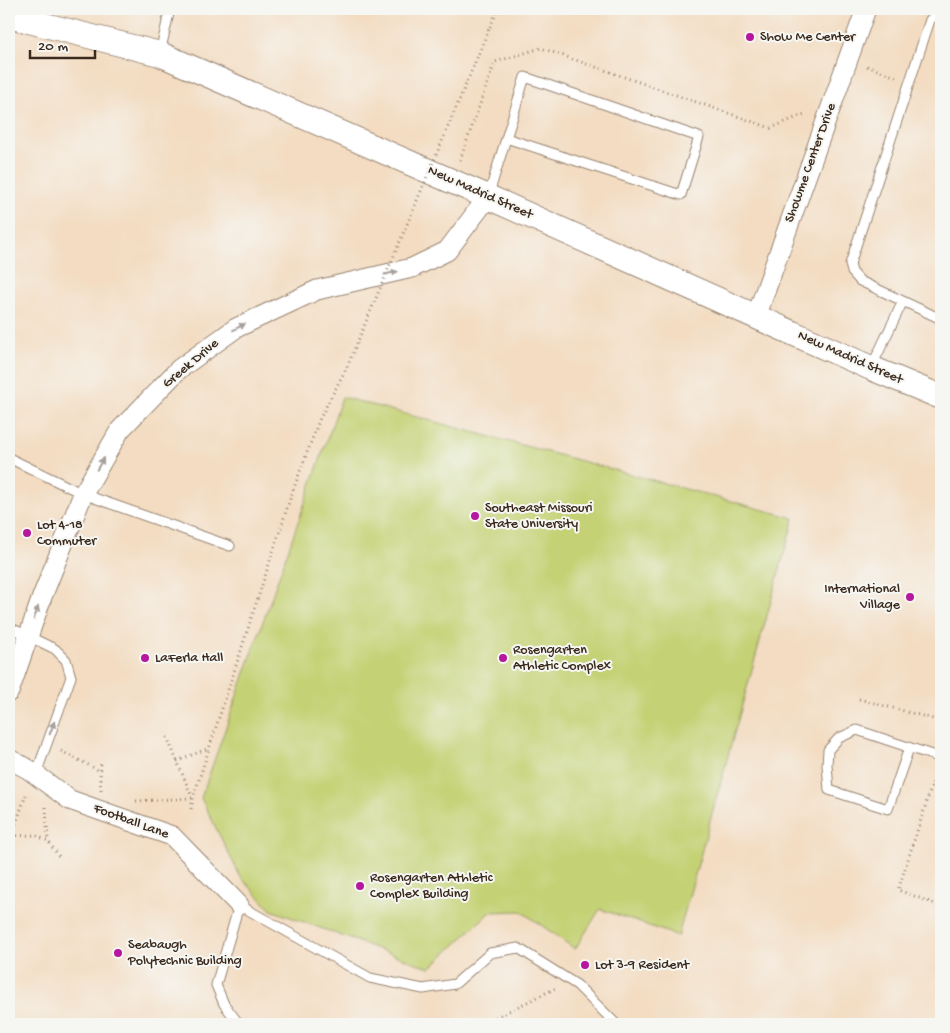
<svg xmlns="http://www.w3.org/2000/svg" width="950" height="1033" viewBox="0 0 950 1033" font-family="'Gochi Hand',sans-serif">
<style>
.green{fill:#c4d274;stroke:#807e49}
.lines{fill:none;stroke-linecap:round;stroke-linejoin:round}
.service-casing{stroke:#978370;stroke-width:11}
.minor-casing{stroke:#978370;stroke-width:21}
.tertiary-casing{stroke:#978370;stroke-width:26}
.path{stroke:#978370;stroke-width:3;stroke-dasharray:1 4;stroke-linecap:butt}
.service{stroke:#fff;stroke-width:9}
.minor{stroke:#fff;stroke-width:19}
.tertiary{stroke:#fff;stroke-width:24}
.path-bridge{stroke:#978370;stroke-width:3;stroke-dasharray:1 4;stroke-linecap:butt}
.oneway{fill:#a79f9a}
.poi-dot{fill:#b5179e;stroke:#f6f6f2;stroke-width:2}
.labels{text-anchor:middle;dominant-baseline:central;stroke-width:4;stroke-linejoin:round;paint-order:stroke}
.poi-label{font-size:14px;fill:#3b2a1e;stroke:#f6f6f2;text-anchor:start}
.street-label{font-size:14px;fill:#3b2a1e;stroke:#f6f6f2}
</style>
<rect width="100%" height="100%" fill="#f6f6f2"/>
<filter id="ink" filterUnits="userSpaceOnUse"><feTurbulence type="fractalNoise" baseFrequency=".02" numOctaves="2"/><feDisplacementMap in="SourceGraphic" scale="10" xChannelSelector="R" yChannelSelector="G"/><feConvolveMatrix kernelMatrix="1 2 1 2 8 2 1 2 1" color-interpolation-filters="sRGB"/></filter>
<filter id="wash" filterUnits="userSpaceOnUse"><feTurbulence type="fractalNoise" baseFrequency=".0096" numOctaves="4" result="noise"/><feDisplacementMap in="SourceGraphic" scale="20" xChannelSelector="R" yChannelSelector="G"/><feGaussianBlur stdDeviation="1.12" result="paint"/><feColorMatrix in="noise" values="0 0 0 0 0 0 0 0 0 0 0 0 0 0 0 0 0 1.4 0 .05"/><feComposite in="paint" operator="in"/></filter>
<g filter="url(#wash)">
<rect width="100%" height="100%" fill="#f3dcc1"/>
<path class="green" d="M 342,397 L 794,518 L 678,936 L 600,909 L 575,949 L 521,911 L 490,912 L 430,968 L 271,910 L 240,876 L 201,798 Z"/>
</g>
<g filter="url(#ink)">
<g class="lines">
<defs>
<path id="service" d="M 941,13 L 936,14 L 930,20 L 850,264 L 852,272 L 860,281 L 941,319
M 160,53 L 170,9
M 488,197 L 525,77 L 699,137 L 681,195 L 506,138
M 872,366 L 903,301
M 9,458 L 83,494 L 230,546
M 9,627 L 55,649 L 66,660 L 71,677 L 36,774
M 909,748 L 888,809 L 829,790 L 827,765 L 828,750 L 839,738 L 857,730 L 941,758
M 239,1024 L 224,1004 L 216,985 L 239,905 L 370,978 L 423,989 L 455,984 L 490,953 L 518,948 L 577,985 L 616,1024"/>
<path id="minor" d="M 756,317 L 866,9
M 9,692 L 42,597 L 83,494 L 120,430 L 179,369 L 236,328 L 317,290 L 412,268 L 447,251 L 488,197
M 9,759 L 28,769 L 70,800 L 172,836 L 239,905"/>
<path id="tertiary" d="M 9,17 L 13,17 L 160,54 L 488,197 L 871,368 L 941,397"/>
</defs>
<use href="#service" class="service-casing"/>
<use href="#minor" class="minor-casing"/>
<use href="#tertiary" class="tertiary-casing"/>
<path class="path" d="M 490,27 L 498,9
M 867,66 L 896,77
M 460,160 L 495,62 L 541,48 L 771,128 L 807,113
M 859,699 L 941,721
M 167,737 L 192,797
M 61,751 L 100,771
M 177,761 L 209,748
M 936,773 L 898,890 L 941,906
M 101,790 L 100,780 L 101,763
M 136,801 L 193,798
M 46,807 L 48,841
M 191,809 L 193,798 L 292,493 L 320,418 L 347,367
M 12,836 L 35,835 L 48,841 L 60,858
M 9,843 L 27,792
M 9,1011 L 14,1024
M 482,1024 L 556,988"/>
<use href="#service" class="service"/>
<use href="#minor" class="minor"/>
<use href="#tertiary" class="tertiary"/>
<path class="path-bridge" d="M 347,367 L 490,27"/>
</g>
<defs><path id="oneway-solid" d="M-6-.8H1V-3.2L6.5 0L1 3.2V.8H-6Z" transform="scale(1.25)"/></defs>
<g class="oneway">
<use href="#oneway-solid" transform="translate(391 273) rotate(-13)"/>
<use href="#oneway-solid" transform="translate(239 327) rotate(-28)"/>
<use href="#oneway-solid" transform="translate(100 464) rotate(-60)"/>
<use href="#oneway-solid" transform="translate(36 613) rotate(-71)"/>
<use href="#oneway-solid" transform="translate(52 728) rotate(-70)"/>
</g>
</g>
<g class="poi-dot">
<circle cx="750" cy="37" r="5"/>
<circle cx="475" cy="516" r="5"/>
<circle cx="27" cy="533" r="5"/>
<circle cx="910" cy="597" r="5"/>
<circle cx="145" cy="658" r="5"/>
<circle cx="503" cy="658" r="5"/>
<circle cx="360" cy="886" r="5"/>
<circle cx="118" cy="953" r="5"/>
<circle cx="585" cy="965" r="5"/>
</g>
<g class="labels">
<g class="poi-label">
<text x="760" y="37">Show Me Center</text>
<text x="485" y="508">Southeast Missouri<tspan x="485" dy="16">State University</tspan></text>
<text x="37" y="525">Lot 4-18<tspan x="37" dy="16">Commuter</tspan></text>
<text x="900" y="589" text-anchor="end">International<tspan x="900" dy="16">Village</tspan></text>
<text x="513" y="650">Rosengarten<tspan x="513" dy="16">Athletic Complex</tspan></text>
<text x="155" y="658">LaFerla Hall</text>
<text x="370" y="878">Rosengarten Athletic<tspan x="370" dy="16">Complex Building</tspan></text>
<text x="128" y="945">Seabaugh<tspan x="128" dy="16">Polytechnic Building</tspan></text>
<text x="595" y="965">Lot 3-9 Resident</text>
</g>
<g class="street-label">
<text transform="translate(811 163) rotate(-70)">Showme Center Drive</text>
<text transform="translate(480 193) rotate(24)">New Madrid Street</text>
<text transform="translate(850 358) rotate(24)">New Madrid Street</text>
<text transform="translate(191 364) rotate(-40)">Greek Drive</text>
<text transform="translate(131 822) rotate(20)">Football Lane</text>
</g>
</g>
<rect width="950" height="1033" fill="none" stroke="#f6f6f2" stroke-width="30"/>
<path d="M30 50v8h65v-8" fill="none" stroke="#3b2a1e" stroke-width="2.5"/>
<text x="38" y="50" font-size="15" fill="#3b2a1e" stroke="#f6f6f2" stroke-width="4" paint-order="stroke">20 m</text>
</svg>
